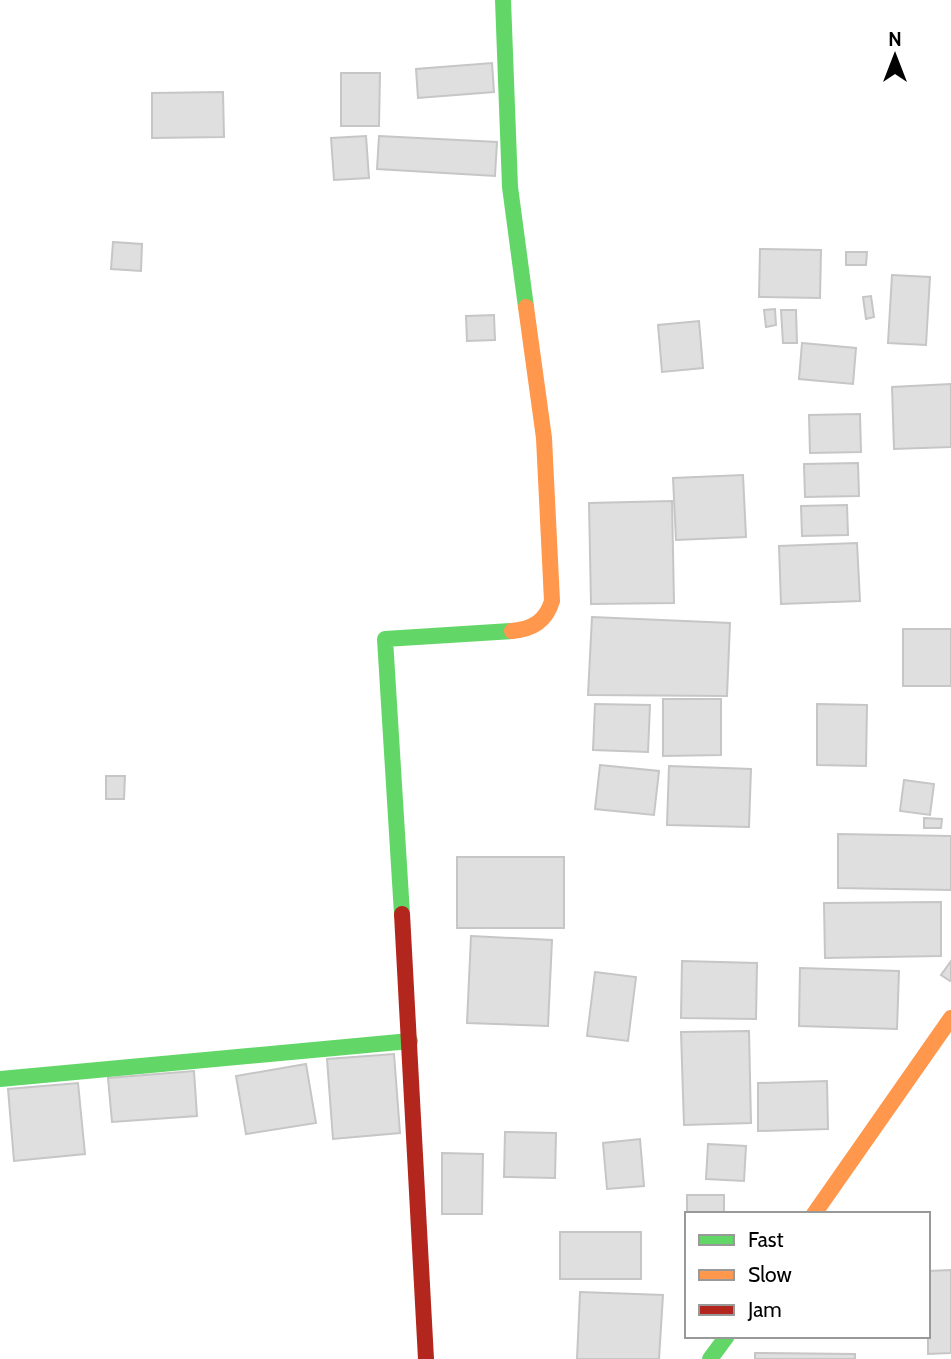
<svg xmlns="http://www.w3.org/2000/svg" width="951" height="1359" viewBox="0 0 951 1359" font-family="Cabin,sans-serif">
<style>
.building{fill:#dfdfdf;stroke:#c6c6c6;stroke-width:2}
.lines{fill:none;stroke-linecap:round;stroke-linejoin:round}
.fast{stroke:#63d668;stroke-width:16}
.slow{stroke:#ff974d;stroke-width:16}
.jam{stroke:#b3261e;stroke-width:16}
</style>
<rect width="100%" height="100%" fill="#fff"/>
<path class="building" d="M 492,63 L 494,92 L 418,98 L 416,69 Z
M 341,73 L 380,73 L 379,126 L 341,126 Z
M 223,92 L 224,137 L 152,138 L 152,93 Z
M 366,136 L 369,178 L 334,180 L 331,138 Z
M 379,136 L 497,142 L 495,176 L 377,169 Z
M 113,242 L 142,244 L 141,271 L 111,269 Z
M 760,249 L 821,250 L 820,298 L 759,297 Z
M 846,252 L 867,252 L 866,265 L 846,265 Z
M 892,275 L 930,277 L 926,345 L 888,343 Z
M 871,296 L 874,317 L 866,319 L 863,297 Z
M 775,309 L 776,325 L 766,327 L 764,310 Z
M 781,310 L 796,310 L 797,343 L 783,343 Z
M 494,315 L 495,340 L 467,341 L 466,316 Z
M 699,321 L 703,368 L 662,372 L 658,325 Z
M 802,343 L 856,348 L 853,384 L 799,379 Z
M 951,384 L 951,447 L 894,449 L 892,387 Z
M 860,414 L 861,452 L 810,453 L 809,415 Z
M 858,463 L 859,496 L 805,497 L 804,464 Z
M 743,475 L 746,537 L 676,540 L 673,478 Z
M 672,501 L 674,603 L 591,604 L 589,503 Z
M 847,505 L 848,535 L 802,536 L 801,506 Z
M 857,543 L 860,601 L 781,604 L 779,546 Z
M 592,617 L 730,623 L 727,696 L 588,695 Z
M 903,629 L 951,629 L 951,686 L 903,686 Z
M 663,699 L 721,699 L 721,755 L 663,756 Z
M 595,704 L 650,705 L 648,752 L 593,750 Z
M 817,704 L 867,705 L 866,766 L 817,765 Z
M 600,765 L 659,771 L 654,815 L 595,809 Z
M 669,766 L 751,769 L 749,827 L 667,825 Z
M 106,776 L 125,776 L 124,799 L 106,799 Z
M 904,780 L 934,784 L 930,815 L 900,811 Z
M 924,818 L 942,819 L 941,828 L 924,828 Z
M 838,834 L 951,836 L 951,890 L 838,888 Z
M 457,857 L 564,857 L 564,928 L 457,928 Z
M 941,902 L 941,956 L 825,958 L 824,903 Z
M 471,936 L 552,940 L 548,1026 L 467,1023 Z
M 682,961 L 757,963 L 756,1019 L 681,1018 Z
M 951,961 L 951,980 L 950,981 L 941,975 Z
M 800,968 L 899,971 L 897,1029 L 799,1026 Z
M 595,972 L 636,977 L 628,1041 L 587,1036 Z
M 749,1031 L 751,1123 L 684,1125 L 681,1032 Z
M 394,1054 L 400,1133 L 333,1139 L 327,1059 Z
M 306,1064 L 316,1123 L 246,1134 L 236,1076 Z
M 194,1071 L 197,1116 L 112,1122 L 108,1078 Z
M 827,1081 L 828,1129 L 758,1131 L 758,1083 Z
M 78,1083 L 85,1154 L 14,1161 L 8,1089 Z
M 505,1132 L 556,1133 L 555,1178 L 504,1177 Z
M 640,1139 L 644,1186 L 607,1189 L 603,1143 Z
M 708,1144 L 746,1146 L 744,1181 L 706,1179 Z
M 442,1153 L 483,1154 L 482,1214 L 442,1214 Z
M 687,1195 L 724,1195 L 724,1214 L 687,1214 Z
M 560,1232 L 641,1232 L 641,1279 L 560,1279 Z
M 951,1270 L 951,1353 L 928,1354 L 928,1271 Z
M 580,1292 L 663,1295 L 659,1359 L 577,1359 Z
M 755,1353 L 855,1354 L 855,1359 L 755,1359 Z"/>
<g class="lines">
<path class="fast" d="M 503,0 L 510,187 L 526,307
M 402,914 L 385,639 L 512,631
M 0,1079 L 410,1041
M 710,1359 L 727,1336"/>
<path class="slow" d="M 512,631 C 533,629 546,621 552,601 L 544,438 L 526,307
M 814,1214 L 951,1018"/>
<path class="jam" d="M 402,914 L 426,1359"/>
</g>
<rect x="685" y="1212" width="245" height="126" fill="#ffffff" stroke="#999999" stroke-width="2"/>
<rect x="699" y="1235" width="35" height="10" fill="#63d668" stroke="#999999" stroke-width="2"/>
<text x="748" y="1247" font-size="21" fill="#000000">Fast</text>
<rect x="699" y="1270" width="35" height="10" fill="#ff974d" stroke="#999999" stroke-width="2"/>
<text x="748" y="1282" font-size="21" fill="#000000">Slow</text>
<rect x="699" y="1305" width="35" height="10" fill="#b3261e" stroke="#999999" stroke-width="2"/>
<text x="748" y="1317" font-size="21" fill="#000000">Jam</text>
<g transform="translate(895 56)" stroke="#ffffff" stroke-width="5" paint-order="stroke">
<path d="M0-5L12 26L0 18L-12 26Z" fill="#000000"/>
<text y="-10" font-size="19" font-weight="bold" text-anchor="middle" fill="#000000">N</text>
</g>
</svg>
